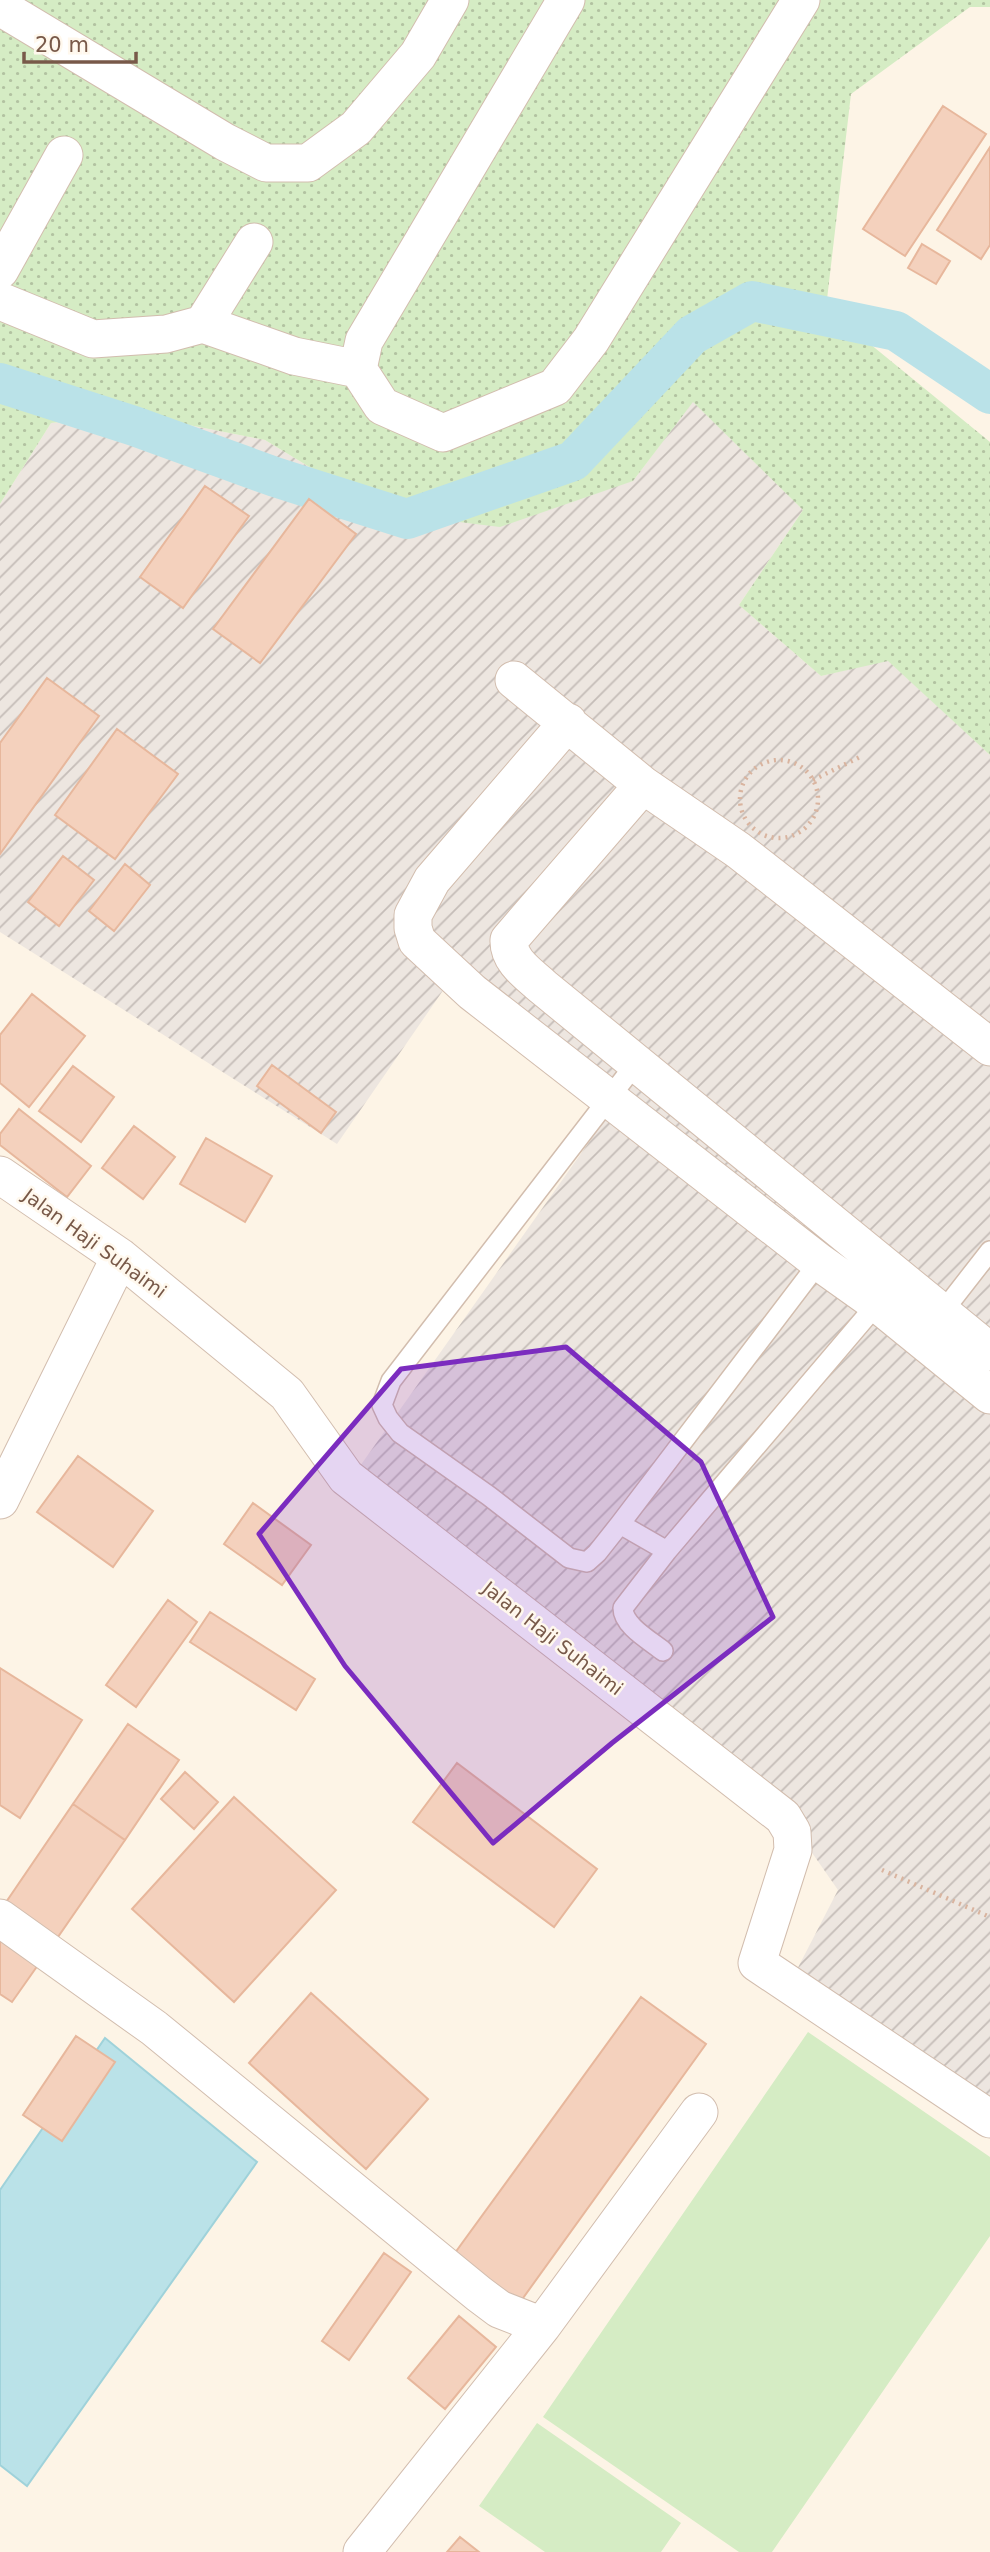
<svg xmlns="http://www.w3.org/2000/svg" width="990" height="2552" viewBox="0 0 990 2552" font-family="'DejaVu Sans',sans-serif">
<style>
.industrial{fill:url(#industrial-furrows)}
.grass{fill:url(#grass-dots)}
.pitch{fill:#d5ecc4}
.water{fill:#bae2e8;stroke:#9fd2da;stroke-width:2}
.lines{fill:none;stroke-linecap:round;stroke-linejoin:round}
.canal{stroke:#bae2e8;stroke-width:40}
.building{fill:#f4d1bd;stroke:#e7b79c;stroke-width:2}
.service-casing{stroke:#d2bdae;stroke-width:22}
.minor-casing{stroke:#d2bdae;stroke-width:39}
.path{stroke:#d9b49f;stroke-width:4.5;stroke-dasharray:2 5;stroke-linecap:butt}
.service{stroke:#fff;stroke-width:19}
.minor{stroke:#fff;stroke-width:37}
.marked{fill:#7b2cbf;fill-opacity:0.2;stroke:#7b2cbf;stroke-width:5;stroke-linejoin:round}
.labels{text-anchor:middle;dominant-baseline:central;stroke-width:5;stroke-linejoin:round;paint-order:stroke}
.street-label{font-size:19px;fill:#785949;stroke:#fff8ed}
</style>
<defs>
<pattern id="industrial-furrows" width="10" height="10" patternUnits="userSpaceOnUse" patternTransform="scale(1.75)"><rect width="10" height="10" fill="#ede6e0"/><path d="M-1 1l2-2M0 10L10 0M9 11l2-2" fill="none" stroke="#c5bdb8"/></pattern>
<pattern id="grass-dots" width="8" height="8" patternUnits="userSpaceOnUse" patternTransform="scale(1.75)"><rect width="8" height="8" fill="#d5ecc4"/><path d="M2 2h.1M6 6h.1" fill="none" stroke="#b2c2a1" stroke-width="1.8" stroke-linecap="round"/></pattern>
</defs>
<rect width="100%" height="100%" fill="#fdf4e6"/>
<path class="industrial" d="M 693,401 L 803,510 L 739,605 L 821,676 L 888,660 L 990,755 L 990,2118 L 789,1985 L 838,1890 L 785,1814 L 353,1476 L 604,1121 L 453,976 L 337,1144 L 0,932 L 0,504 L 51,423 L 133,414 L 265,440 L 385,513 L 633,481 Z"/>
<path class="grass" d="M 0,0 L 990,0 L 990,7 L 970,7 L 851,94 L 826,308 L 990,442 L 990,755 L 888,661 L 821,676 L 739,605 L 803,510 L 693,402 L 633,481 L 500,527 L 385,513 L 265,440 L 133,414 L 51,423 L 0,504 Z"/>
<path class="pitch" d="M 808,2032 L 990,2157 L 990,2236 L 772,2552 L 739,2552 L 543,2417 Z
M 537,2423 L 681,2523 L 661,2552 L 545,2552 L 479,2506 Z"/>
<path class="water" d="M 105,2038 L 257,2162 L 27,2486 L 0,2465 L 0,2190 Z"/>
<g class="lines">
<path class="canal" d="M 0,383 L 134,426 L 275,477 L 407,519 L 573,461 L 692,335 L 752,301 L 896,331 L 990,394"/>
</g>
<path class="building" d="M 943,106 L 986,134 L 905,256 L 863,229 Z
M 990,147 L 990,245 L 981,259 L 937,230 Z
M 922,244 L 950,261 L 936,284 L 908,268 Z
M 205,486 L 249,516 L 183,608 L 140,577 Z
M 309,499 L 356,534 L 260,663 L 213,629 Z
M 47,678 L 99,716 L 0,854 L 0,743 Z
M 117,729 L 178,774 L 115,859 L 55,815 Z
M 63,856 L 94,880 L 59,926 L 28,902 Z
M 125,864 L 150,885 L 114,931 L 89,911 Z
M 32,994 L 85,1036 L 29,1107 L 0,1083 L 0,1035 Z
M 272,1065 L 336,1112 L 321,1133 L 257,1086 Z
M 73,1066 L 114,1097 L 81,1142 L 39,1111 Z
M 19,1109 L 91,1166 L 67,1197 L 0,1145 L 0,1134 Z
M 134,1126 L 175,1157 L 143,1199 L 102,1168 Z
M 206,1138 L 272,1176 L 245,1222 L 180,1184 Z
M 78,1456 L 153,1511 L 113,1567 L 37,1512 Z
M 253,1503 L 311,1545 L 282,1585 L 224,1544 Z
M 168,1600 L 197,1622 L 136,1707 L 106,1685 Z
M 210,1612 L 315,1679 L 296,1710 L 190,1642 Z
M 0,1668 L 82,1720 L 20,1818 L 0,1805 Z
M 128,1724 L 179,1760 L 125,1840 L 73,1804 Z
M 457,1763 L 597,1869 L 554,1927 L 413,1822 Z
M 185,1772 L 218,1802 L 194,1829 L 161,1799 Z
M 234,1797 L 336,1890 L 234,2002 L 132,1909 Z
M 73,1804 L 125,1840 L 51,1947 L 0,1911 Z
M 0,1938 L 38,1965 L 12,2002 L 0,1994 Z
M 311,1993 L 428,2099 L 366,2169 L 249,2063 Z
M 641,1997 L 706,2044 L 518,2305 L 452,2257 Z
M 76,2036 L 115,2062 L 62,2141 L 23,2115 Z
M 384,2253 L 411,2272 L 349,2360 L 322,2341 Z
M 459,2316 L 496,2347 L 445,2409 L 408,2378 Z
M 460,2537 L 479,2552 L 447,2552 Z"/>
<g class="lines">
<defs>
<path id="service" d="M 637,1062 L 391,1381 L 382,1405 L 388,1418 L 400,1433 L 489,1496 L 569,1558 L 587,1562 L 597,1553 L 620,1524 L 823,1257
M 937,1319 L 990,1251
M 620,1524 L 667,1551
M 663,1651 C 651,1641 623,1626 623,1608 L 667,1551 L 882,1298"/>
<path id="minor" d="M 566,0 L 364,341 L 358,369 L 382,406 L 443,433 L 555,387 L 591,340 L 801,0
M 0,7 L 225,142 L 266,163 L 308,163 L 356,128 L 418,55 L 450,0
M 0,270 L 64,155
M 0,301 L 93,339 L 166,334 L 203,324 L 294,356 L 358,369
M 203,324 L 254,242
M 514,680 L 643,785 L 738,850 L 990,1047
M 568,722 L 432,880 L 413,915 L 413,928 L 417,941 L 472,992 L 819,1262 L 878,1304 L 990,1395
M 643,785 L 509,940 C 508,961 529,974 543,987 L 990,1352
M 0,1175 L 120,1257 L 287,1394 L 346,1477 L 783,1817 L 792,1832 L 793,1850 L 757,1963 L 990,2119
M 0,1500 L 120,1257
M 0,1918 L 154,2028 L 479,2294 L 499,2309 L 542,2326
M 362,2552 L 542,2326 L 699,2112"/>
</defs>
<use href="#service" class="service-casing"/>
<use href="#minor" class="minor-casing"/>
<path class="path" d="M740 799a39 39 0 1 1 78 0a39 39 0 1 1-78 0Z
M 813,780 L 862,756
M 882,1870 L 990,1917"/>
<use href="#service" class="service"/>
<use href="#minor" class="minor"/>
</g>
<path class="marked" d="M 566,1347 L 701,1462 L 773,1617 L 612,1743 L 493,1843 L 345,1666 L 259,1534 L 401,1369 Z"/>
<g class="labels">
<g class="street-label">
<text transform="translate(95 1243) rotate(36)">Jalan Haji Suhaimi</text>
<text transform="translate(553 1638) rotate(38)">Jalan Haji Suhaimi</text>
</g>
</g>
<path d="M24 52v10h112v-10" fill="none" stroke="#785949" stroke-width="3.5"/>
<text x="35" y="52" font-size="21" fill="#785949" stroke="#fff8ed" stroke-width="5" paint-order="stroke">20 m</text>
</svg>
